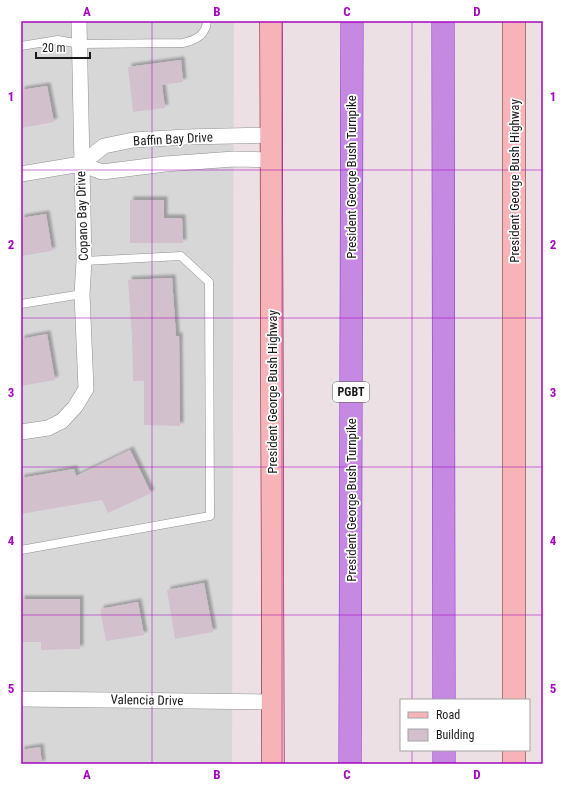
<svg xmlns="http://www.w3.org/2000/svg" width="564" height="785" viewBox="0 0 564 785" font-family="'Roboto Condensed',sans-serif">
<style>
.residential{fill:#d8d7d8}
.building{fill:#d2c1cd;filter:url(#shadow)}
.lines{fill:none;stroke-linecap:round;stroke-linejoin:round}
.lane-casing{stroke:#919191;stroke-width:9}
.street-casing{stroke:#919191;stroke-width:16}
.secondary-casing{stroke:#6a080b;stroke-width:23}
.highway-casing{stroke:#802acd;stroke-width:23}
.lane{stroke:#fff;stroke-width:8}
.street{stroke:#fff;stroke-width:15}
.secondary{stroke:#f6b4b9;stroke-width:22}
.highway{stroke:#c689e2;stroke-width:22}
.grid{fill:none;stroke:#a508bd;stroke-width:1;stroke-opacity:0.55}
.labels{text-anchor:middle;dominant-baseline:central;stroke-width:3.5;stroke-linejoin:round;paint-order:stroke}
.shield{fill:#fff;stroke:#5f5f5f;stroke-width:1}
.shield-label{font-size:12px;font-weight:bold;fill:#1a1a1a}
.street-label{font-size:13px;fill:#1a1a1a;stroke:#fff}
.neatline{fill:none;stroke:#a508bd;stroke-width:1.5}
.grid-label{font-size:13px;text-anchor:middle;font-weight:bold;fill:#a508bd}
</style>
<defs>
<filter id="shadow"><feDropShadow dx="3.5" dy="-3.5" stdDeviation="1" flood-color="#0004"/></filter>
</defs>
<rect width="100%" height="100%" fill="#ece0e5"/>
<path class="residential" d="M 21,21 L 234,21 L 232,764 L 21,764 Z"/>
<path class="building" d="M 181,60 L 183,82 L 162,85 L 165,108 L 133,112 L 128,67 Z
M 47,86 L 54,122 L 21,128 L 21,90 Z
M 130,200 L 164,200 L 164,218 L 182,218 L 183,243 L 130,243 Z
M 46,214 L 52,251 L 21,256 L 21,218 Z
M 172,278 L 176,336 L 179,336 L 180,426 L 144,425 L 144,381 L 133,381 L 132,337 L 128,280 Z
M 47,334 L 55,380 L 21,386 L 21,339 Z
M 130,450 L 151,493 L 108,513 L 102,500 L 21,514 L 21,478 L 74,469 L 76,476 Z
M 204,583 L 213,632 L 175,639 L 167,590 Z
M 21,599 L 80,599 L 80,649 L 41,650 L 41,642 L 21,642 Z
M 138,602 L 144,635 L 106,641 L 100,609 Z
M 40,747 L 42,764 L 21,764 L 21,750 Z"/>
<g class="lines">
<defs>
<path id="lane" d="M 21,46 L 58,40 L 80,44 L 183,43 C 196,40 206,35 207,21
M 21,304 L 82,294
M 21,550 L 210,516 L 209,282 L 181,256 L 84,261"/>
<path id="street" d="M 81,164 L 102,172 L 165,164 L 234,159 L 271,160
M 21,174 L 81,164 L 104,146 L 133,140 L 187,137 L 272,135
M 21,432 L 48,428 L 62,421 L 75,407 L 86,389 L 82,294 L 84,261 L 79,21
M 21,699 L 273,702"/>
<path id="secondary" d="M 271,21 L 273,764
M 514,21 L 514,700
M 514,750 L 514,764"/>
<path id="highway" d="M 443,21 L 444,700
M 444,750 L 444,764
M 350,764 L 352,21"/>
</defs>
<use href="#lane" class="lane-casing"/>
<use href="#street" class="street-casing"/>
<use href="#secondary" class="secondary-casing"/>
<use href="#highway" class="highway-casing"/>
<use href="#lane" class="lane"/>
<use href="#street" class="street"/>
<use href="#secondary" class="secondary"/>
<use href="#highway" class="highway"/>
</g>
<path class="grid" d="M 152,21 L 152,764M 282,21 L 282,764M 412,21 L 412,700M 21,170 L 543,170M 21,318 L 543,318M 21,467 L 543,467M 21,615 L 543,615M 412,750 L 412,764"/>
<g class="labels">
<rect class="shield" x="333" y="382" width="36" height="20" rx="3"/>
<g class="shield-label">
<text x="351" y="392">PGBT</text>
</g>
<g class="street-label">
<text transform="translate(173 139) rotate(-3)">Baffin Bay Drive</text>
<text transform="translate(351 177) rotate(-90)">President George Bush Turnpike</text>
<text transform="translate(514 181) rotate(-90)">President George Bush Highway</text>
<text transform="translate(82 216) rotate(-92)">Copano Bay Drive</text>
<text transform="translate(272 392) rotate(-90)">President George Bush Highway</text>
<text transform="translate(351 500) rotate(-90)">President George Bush Turnpike</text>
<text transform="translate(147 700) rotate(1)">Valencia Drive</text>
</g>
</g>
<rect width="564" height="785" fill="none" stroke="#ffffff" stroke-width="44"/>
<rect x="400" y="699" width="130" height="52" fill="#ffffff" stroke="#a3a3a3"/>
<rect x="408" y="712" width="20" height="6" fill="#f6b4b9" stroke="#a3a3a3"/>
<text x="436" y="719" font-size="12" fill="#1a1a1a">Road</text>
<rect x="408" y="729" width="20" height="12" fill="#d2c1cd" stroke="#a3a3a3"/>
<text x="436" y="739" font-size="12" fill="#1a1a1a">Building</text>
<path d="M36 52v6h54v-6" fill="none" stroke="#1a1a1a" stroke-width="2"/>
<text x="42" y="52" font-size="12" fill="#1a1a1a" stroke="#ffffff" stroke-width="3" paint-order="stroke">20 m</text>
<rect x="22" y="22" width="520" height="741" class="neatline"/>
<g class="grid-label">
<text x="87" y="16">A</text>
<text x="217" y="16">B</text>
<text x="347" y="16">C</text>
<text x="477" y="16">D</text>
<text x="11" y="101">1</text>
<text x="553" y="101">1</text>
<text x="11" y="249">2</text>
<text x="553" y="249">2</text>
<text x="11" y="397">3</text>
<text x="553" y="397">3</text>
<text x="11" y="545">4</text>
<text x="553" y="545">4</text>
<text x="11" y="693">5</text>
<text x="553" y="693">5</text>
<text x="87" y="779">A</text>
<text x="217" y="779">B</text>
<text x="347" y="779">C</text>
<text x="477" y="779">D</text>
</g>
</svg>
